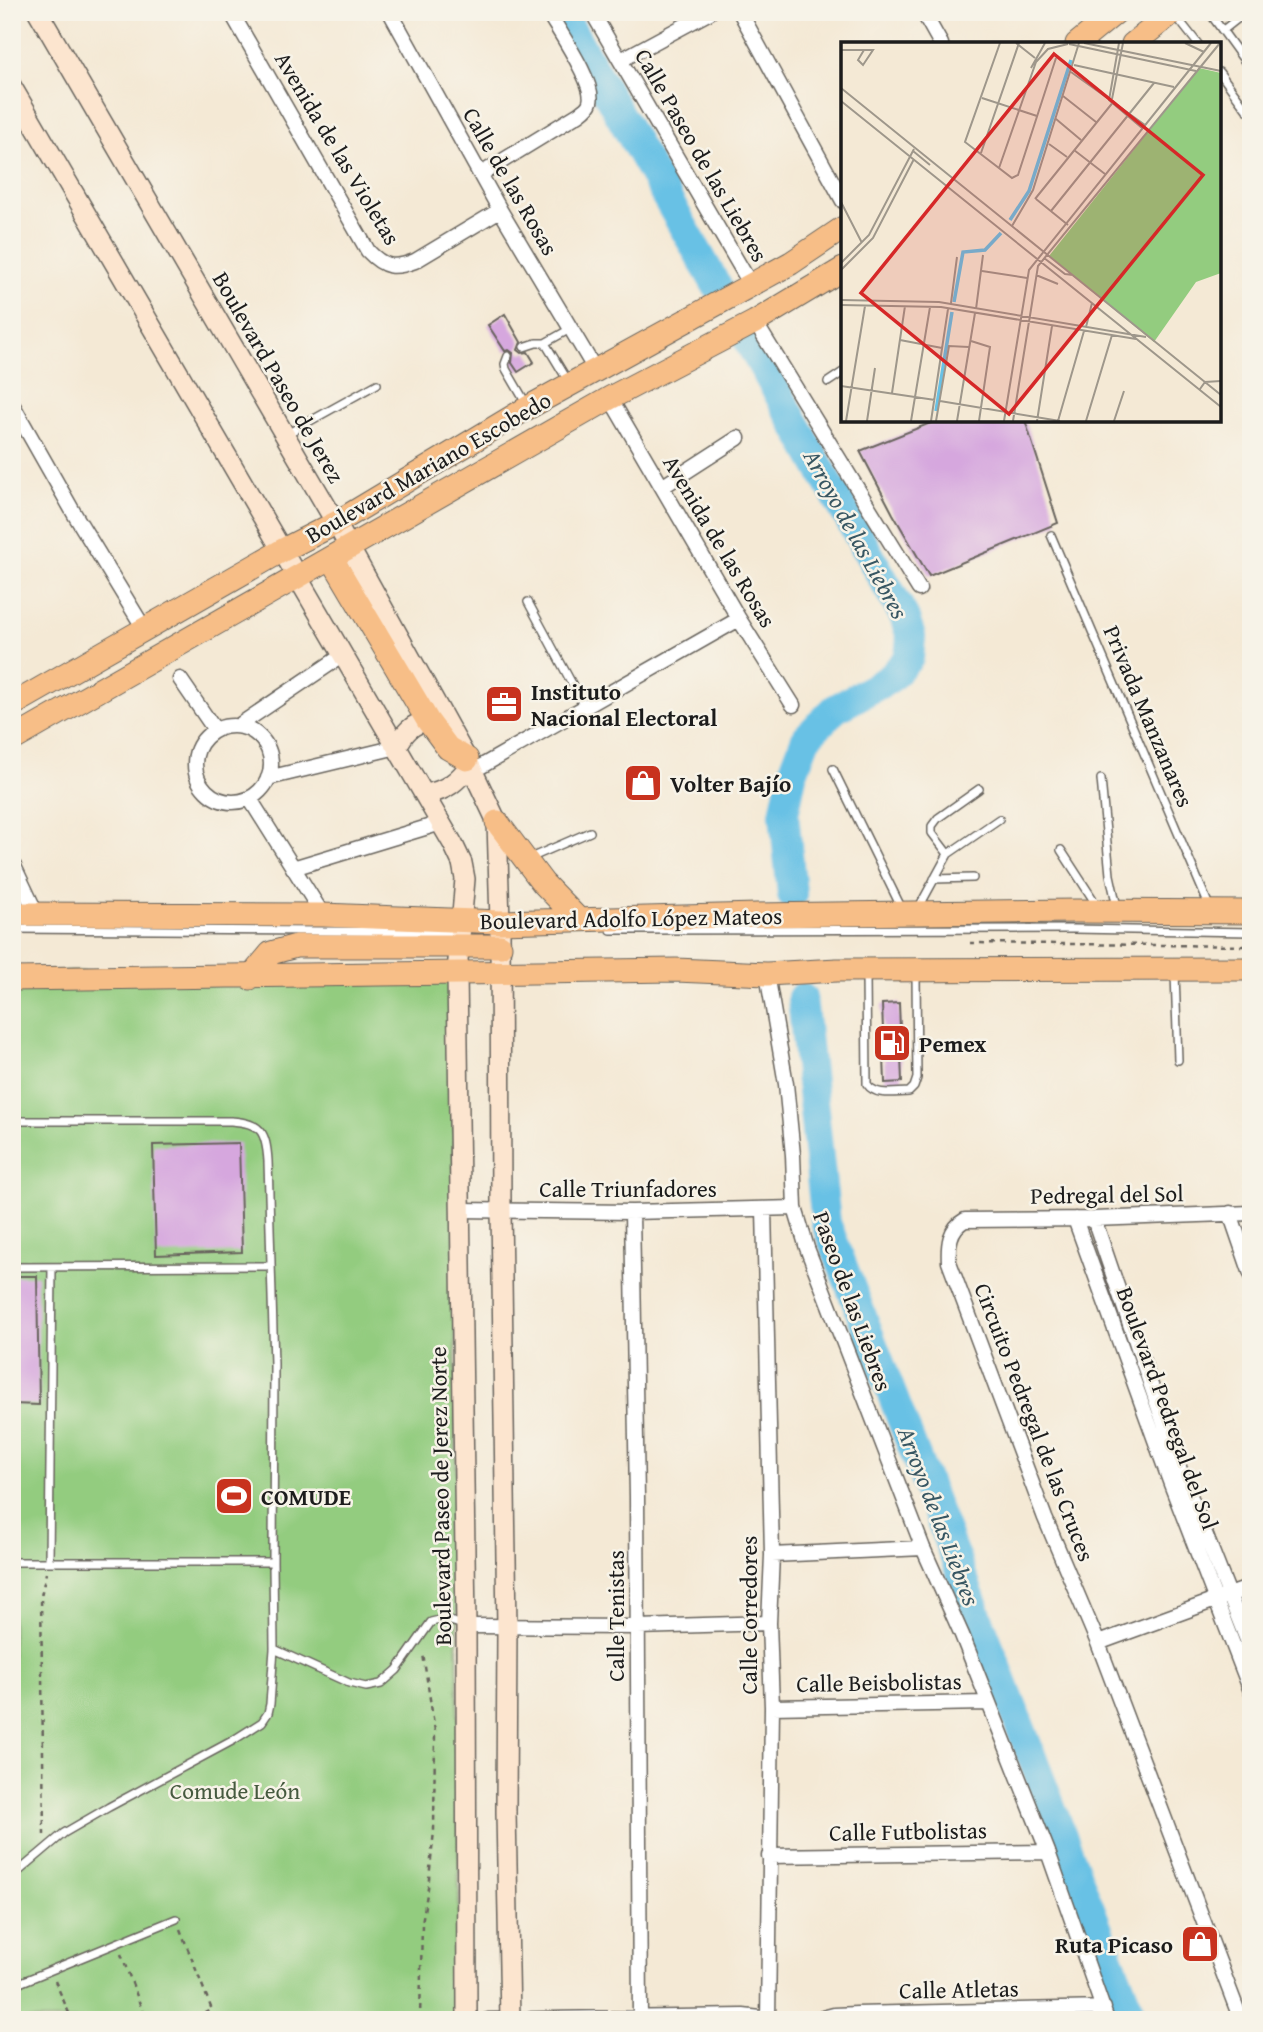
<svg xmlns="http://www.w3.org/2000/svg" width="1263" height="2032" viewBox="0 0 1263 2032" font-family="'Gentium Book Plus',serif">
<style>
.green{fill:#93cc7f;stroke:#58744e;stroke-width:2}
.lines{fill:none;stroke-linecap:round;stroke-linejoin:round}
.river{stroke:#68c1e5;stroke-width:30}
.building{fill:#d6a7de}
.service-casing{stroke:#68645d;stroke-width:10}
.minor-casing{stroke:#68645d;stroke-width:17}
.secondary-casing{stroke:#68645d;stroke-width:22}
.primary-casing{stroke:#68645d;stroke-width:25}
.path{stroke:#68645d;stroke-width:2.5;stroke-dasharray:5 5;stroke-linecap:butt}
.service{stroke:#fff;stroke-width:7}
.minor{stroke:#fff;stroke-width:14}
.secondary{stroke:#fce5cf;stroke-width:19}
.primary{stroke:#f7be87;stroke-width:23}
.labels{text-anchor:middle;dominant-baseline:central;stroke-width:5;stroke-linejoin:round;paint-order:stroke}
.street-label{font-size:23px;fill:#1c1c1c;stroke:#f7f3e8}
.poi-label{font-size:23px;font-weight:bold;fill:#1c1c1c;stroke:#f7f3e8;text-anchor:start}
.park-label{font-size:23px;fill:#465a3f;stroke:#f7f3e8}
.water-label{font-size:24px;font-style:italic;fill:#375662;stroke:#f7f3e8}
.inset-river{fill:none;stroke:#68c1e5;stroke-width:3.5}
.inset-road{fill:none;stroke:#9e978b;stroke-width:2}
.view{fill:#d62828;fill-opacity:0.15;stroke:#d62828;stroke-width:3.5}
.inset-edge{fill:none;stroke:#1c1c1c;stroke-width:3.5}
</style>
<rect width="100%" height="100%" fill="#f7f3e8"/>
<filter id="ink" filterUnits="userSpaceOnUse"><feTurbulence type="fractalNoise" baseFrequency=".0143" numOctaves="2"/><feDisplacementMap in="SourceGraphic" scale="14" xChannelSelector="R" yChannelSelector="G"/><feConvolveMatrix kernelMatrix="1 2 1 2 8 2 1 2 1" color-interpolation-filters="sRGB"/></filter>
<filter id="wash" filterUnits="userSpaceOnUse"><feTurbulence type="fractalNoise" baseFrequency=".00686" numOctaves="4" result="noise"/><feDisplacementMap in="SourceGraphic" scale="28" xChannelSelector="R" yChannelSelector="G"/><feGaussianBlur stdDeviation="1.57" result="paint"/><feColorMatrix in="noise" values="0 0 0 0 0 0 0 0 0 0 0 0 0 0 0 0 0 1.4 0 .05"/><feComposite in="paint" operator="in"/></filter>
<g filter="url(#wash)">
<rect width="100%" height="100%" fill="#f4e9d5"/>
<path class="green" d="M 12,972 L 453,973 L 460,2020 L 12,2020 Z"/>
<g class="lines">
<path class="river" d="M 561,12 L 717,286
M 749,342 L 904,616 L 911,637 L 909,658 L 889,679 L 835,709 L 806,738 L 792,775 L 784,814 L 792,894
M 802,998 L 826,1223 L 1133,2020"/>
</g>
<g id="blocks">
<path class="building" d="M 505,314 L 521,342 L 518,350 L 522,353 L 528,352 L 534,362 L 518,372 L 512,363 L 513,353 L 509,350 L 505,351 L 488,325 Z
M 938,420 L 1025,420 L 1058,523 L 929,576 L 893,514 L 860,451 Z
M 899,1003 L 902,1082 L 885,1083 L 882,1004 Z
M 239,1143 L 242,1252 L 156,1255 L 153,1145 Z
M 12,1276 L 37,1276 L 39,1405 L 12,1404 Z"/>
</g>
</g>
<g filter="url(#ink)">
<use href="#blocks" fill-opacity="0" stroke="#68645d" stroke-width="2"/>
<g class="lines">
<defs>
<path id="service" d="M 1043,12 L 1054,12
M 1209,12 L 1251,70
M 1176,16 L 1198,44
M 1222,31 L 1246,12
M 1219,72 L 1247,110
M 545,343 L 570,329
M 524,347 L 536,343 L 545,343 L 568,381
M 508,356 L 505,364 L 506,369 L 527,405
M 828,382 L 843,372
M 285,435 L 377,384
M 1051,535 L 1210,908
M 528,602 L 584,706
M 833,769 L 902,909
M 1101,779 L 1110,875 L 1117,907
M 1061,850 L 1098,907
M 948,854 L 932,833 L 932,826 L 938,818 L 979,789
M 530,858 L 590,832
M 934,879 L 973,878
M 918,909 L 948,854 L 999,819
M 12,929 L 459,932
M 611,930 L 1073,929 L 1251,932
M 1175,973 L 1178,1060
M 866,974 L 867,1084 C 876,1097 895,1092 909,1092 L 914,1087 L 917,1078 L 916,975
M 12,1121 L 231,1121 C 261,1123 266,1131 268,1161 L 274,1364 L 273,1562
M 12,1267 L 271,1266
M 12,1562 L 273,1562 L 274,1649 L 349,1683 L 366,1687 L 381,1684 L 397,1670 L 431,1622 L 444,1619 L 466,1626
M 49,1562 L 52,1267
M 12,1877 L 64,1833 L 109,1807 L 232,1741 L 262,1722 L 268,1713 L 270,1704 L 274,1649
M 12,1986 L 176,1919"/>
<path id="minor" d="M 231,12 L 368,251 C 384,268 394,269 415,261 L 500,210
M 390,12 L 500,210 L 596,371
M 592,12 L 751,285
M 740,12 L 843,201
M 923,12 L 941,44
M 621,60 L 710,12
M 481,174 L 579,114 C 583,111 589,107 590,102 C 596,84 558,30 548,12
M 755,322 L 919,589
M 610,398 L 739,619 L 793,705
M 12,404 L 75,515 L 145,630
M 662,487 L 738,438
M 180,679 L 215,730
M 238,726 L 343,655
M195 764a38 38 0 1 1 76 0a38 38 0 1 1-76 0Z
M 473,771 L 739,619
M 268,778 L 397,747
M 250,799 L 323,915
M 12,862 L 36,913
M 293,868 L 441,823
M 767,974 L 786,1084 L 793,1155 L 795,1208 L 807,1248 L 923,1548 L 962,1635 L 1048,1852 L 1107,2020
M 764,1209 L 772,1555 L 769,1623 L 772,1707 L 768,2020
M 461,1210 L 632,1212 L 795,1208
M 632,1212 L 637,1497 L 640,2020
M 1230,1213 L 1251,1274
M 1075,1219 L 1171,1484 L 1251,1691
M 1094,1219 L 1180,1470 L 1251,1650
M 772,1555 L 923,1548
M 466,1626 L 638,1627 L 769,1623
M 1098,1643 L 1251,1587
M 772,1707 L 987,1703
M 769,1856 L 1048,1852
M 488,2020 L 743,2016 L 779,2020
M 815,2020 L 834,2015 L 857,2014 L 1104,2008
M 1241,2020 L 1098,1643 L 1045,1518 L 949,1262 C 948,1245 949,1229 965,1220 L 1094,1219 L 1251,1213"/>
<path id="secondary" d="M 38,12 L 336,523 L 470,765 L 497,822 L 500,922 L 501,1210 L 507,1628 L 506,1812 L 510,2020
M 12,87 L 453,844 L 462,863 L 465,879 L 457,972 L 466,1626 L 467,2020
M 397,747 C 404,733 412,723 428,721
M 426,794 C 446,791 458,781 470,765"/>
<path id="primary" d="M 1077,44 L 1116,12
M 1133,44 L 1173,12
M 332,559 L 428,721 L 448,748 L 467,759
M 12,705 L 283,550 L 336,523 L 529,407 L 791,263 L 843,228
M 12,740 L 610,398 L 755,322 L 843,269
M 497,822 L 543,883 L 578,919
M 12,914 L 323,915 L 500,922 L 756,915 L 1076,911 L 1251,912
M 250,978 L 271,953 L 296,946 L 500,946
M 12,979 L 676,970 L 767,974 L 837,970 L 1251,969"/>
</defs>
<use href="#service" class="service-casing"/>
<use href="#minor" class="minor-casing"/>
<use href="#secondary" class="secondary-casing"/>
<use href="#primary" class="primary-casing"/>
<path class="path" d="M 970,943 L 1251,946
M 44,1835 L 41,1596 L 46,1573
M 180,1929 L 212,2010 L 190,2020
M 121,1954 L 146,2020
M 55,1981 L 72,2020
M 420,2020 L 422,1923 L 428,1888 L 434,1831 L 435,1731 L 423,1654"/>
<use href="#service" class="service"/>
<use href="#minor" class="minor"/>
<use href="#secondary" class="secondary"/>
<use href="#primary" class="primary"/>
</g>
</g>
<defs>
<symbol id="office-square" viewBox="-11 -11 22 22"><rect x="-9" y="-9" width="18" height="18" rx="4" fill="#c8321e" stroke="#f7f3e8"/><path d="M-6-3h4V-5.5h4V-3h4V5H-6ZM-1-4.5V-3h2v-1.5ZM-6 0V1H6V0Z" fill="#fff"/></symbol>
<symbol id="shop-square" viewBox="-11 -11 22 22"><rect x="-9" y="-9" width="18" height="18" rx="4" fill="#c8321e" stroke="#f7f3e8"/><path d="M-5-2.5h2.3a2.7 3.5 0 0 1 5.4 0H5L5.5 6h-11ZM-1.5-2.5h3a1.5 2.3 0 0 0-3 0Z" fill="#fff"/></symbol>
<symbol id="fuel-square" viewBox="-11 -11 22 22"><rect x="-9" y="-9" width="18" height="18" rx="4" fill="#c8321e" stroke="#f7f3e8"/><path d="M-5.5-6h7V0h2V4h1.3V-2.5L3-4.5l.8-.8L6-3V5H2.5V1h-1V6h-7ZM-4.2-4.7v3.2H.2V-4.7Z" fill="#fff"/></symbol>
<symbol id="stadium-square" viewBox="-11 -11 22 22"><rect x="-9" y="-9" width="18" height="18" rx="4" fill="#c8321e" stroke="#f7f3e8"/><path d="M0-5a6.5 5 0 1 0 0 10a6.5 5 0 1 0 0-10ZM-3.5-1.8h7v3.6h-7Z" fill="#fff"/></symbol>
</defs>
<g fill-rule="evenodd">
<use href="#office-square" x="482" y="682" width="44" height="44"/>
<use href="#shop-square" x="621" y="761" width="44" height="44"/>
<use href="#fuel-square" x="870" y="1021" width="44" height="44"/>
<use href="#stadium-square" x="212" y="1474" width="44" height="44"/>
<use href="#shop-square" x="1178" y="1922" width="44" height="44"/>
</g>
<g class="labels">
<g class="street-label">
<text transform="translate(338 148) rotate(59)">Avenida de las Violetas</text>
<text transform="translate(702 155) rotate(60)">Calle Paseo de las Liebres</text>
<text transform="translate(511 181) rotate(60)">Calle de las Rosas</text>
<text transform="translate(279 377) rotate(60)">Boulevard Paseo de Jerez</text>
<text transform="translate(428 467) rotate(-30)">Boulevard Mariano Escobedo</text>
<text transform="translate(720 541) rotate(59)">Avenida de las Rosas</text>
<text transform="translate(1149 716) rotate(67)">Privada Manzanares</text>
<text transform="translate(631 918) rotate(-1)">Boulevard Adolfo López Mateos</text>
<text x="628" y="1188">Calle Triunfadores</text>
<text transform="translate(1107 1194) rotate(-1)">Pedregal del Sol</text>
<text transform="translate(853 1301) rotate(70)">Paseo de las Liebres</text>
<text transform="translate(1168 1408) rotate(70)">Boulevard Pedregal del Sol</text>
<text transform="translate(1035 1422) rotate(69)">Circuito Pedregal de las Cruces</text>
<text transform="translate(440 1496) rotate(-91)">Boulevard Paseo de Jerez Norte</text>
<text transform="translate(748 1615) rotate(-90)">Calle Corredores</text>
<text transform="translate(615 1616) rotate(-90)">Calle Tenistas</text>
<text transform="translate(879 1682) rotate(-1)">Calle Beisbolistas</text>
<text transform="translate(908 1831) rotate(-1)">Calle Futbolistas</text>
<text transform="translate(959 1989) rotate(-1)">Calle Atletas</text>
</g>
<g class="poi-label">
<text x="531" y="691">Instituto<tspan x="531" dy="26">Nacional Electoral</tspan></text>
<text x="670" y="783">Volter Bajío</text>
<text x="919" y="1043">Pemex</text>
<text x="261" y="1496">COMUDE</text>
<text x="1173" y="1944" text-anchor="end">Ruta Picaso</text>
</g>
<g class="park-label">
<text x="235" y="1790">Comude León</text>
</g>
<g class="water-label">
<text transform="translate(856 534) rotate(61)">Arroyo de las Liebres</text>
<text transform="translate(939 1516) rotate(69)">Arroyo de las Liebres</text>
</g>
</g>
<g transform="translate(841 42)">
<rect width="380" height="380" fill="#f4e9d5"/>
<path d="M 358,26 L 380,31 L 380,231 L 355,240 L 313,300 L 208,214 Z" fill="#93cc7f"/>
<path class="inset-river" d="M 169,178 L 188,149 L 230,18M 113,260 L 122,210 L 144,208 L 160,191M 95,369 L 111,270"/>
<path class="inset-road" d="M 159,1 L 124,100 L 171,136 L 177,133 L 215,16M 175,1 L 194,16M 243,1 L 380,29M 278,1 L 268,58 L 301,86M 344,1 L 363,10M 228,2 L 355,29M 0,8 L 32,8 L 22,23 L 17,18 L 23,8M 233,23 L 333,45M 190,26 L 204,1M 230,30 L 304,83M 0,46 L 380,353M 222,54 L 255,80M 141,56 L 196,74M 271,57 L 282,1M 0,59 L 380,365M 215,77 L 240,98M 208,102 L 226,115M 233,108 L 264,132M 72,109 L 89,123M 140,111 L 178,1M 158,126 L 195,20 L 207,7 L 227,2M 194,157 L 273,59M 195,157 L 227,183M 0,160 L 21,201M 210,169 L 313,41M 171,184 L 192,148 L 238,1M 203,216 L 224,232 L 232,233M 0,221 L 28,193 L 73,107M 0,228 L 32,196 L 73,117M 141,229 L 186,236M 195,233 L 217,242M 0,258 L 98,260 L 305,295M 110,261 L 116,215M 0,263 L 100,265 L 295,297M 135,267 L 142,213M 245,285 L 251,261M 59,298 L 101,306M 130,299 L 149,305 L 138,379M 0,344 L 94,358M 359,347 L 364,340 L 380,339M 51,351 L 64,264M 99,359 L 219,379M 5,379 L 24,264M 26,379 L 34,326M 70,379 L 89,265M 90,379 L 107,267M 95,379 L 108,304 L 128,305M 116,379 L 134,271M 163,379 L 188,228 L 370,1M 172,379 L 197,224 L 379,1M 196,379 L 211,284M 217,379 L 243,289M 245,379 L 271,293M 273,379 L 283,349"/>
<path class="view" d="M 213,12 L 362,133 L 168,372 L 20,251 Z"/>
<rect width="380" height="380" class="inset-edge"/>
</g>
<rect width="1263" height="2032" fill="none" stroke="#f7f3e8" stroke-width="42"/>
</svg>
